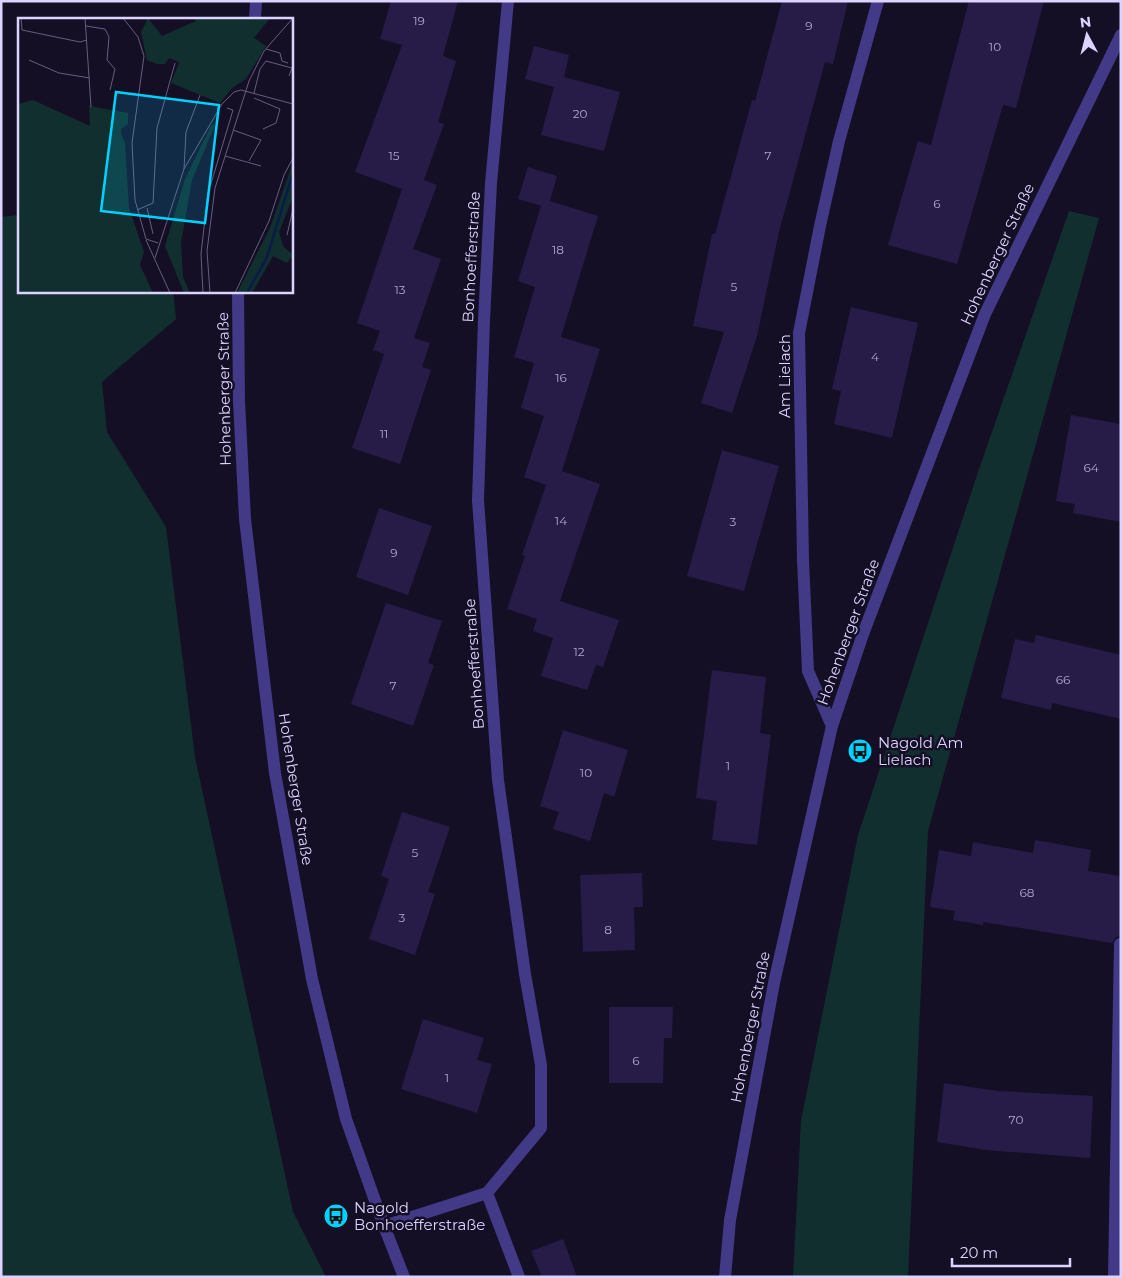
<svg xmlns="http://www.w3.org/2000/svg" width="1122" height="1278" viewBox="0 0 1122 1278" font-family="Montserrat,sans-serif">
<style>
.green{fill:#122f30}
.building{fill:#271b48}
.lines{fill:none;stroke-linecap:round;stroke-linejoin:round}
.service{stroke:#423a86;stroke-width:12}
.minor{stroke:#423a86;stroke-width:12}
.labels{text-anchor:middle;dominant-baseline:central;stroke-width:5;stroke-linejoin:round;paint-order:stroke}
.number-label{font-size:12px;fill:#afa6d1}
.street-label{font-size:15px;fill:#dcd4ff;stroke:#150f26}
.poi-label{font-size:15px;fill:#dcd4ff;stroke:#150f26;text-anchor:start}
.inset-river{fill:none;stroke:#0a1b45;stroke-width:2.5}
.inset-road{fill:none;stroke:#655e7d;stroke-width:1}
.view{fill:#00d2ff;fill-opacity:0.15;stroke:#00d2ff;stroke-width:2.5}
.inset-edge{fill:none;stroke:#dcd4ff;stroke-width:2.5}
</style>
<rect width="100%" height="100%" fill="#150f26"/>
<path class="green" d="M 1069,211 L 1099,218 L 928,831 L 908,1277 L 793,1277 L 801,1121 L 858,835 L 978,472 Z
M 19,215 L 19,291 L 173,291 L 176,319 L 102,382 L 107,432 L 166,527 L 195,757 L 293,1212 L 326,1277 L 1,1277 L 1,217 Z"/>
<path class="building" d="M 391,1 L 458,1 L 443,56 L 456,61 L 438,122 L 444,124 L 424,180 L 437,185 L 413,249 L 441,259 L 414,338 L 430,343 L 422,367 L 431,370 L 400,464 L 352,448 L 384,354 L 373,350 L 380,331 L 357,323 L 402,189 L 355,172 L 402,45 L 380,39 Z
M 782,1 L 848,1 L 833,64 L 825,62 L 779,232 L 757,336 L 732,413 L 701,403 L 724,332 L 693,326 L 712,234 L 715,234 L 752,100 L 755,101 Z
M 969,1 L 1044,1 L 1016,108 L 1003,105 L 957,264 L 888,245 L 918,141 L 931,145 Z
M 534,46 L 569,55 L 564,77 L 620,92 L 604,151 L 541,135 L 554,87 L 525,79 Z
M 528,167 L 557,176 L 550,201 L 598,216 L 561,337 L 600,349 L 562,471 L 600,484 L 560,601 L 619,620 L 603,667 L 596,665 L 587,690 L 541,676 L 553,638 L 533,631 L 537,619 L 507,609 L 525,556 L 522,555 L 546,485 L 524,477 L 544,416 L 521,408 L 534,363 L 514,357 L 535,287 L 518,281 L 541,206 L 518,199 Z
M 851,307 L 918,323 L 892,438 L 834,424 L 841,391 L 832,389 Z
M 1071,415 L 1121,424 L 1121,522 L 1073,513 L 1075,504 L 1056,501 Z
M 722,450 L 779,466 L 744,591 L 687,576 Z
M 379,508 L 432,526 L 408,595 L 356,577 Z
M 386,603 L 442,621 L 428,663 L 434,665 L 413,726 L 351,704 Z
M 1036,635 L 1121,655 L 1121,719 L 1052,703 L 1051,710 L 1001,698 L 1015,639 L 1034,643 Z
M 712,670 L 766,677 L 760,733 L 771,735 L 757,845 L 712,840 L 717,801 L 696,798 Z
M 563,730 L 628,750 L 614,797 L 604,793 L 590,841 L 553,829 L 559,812 L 540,806 Z
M 402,812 L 450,827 L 428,892 L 435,894 L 415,955 L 369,939 L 389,879 L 381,876 Z
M 1035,840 L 1091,850 L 1088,871 L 1121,876 L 1121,936 L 1116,937 L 1112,943 L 983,922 L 983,925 L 953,920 L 955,911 L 930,907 L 939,850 L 971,856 L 973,842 L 1033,853 Z
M 642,873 L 643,907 L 634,907 L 635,950 L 583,952 L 580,875 Z
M 609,1007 L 673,1007 L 672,1038 L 664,1038 L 663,1083 L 609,1083 Z
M 423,1019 L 484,1038 L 477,1060 L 492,1064 L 477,1113 L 401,1089 Z
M 944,1083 L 998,1091 L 1093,1096 L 1090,1158 L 986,1150 L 937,1142 Z
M 563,1239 L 577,1277 L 542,1277 L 531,1251 Z"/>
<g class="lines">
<path class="service" d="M 487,1193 L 519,1277
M 1114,1277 L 1120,944"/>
<path class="minor" d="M 255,19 L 256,1
M 238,291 L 239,401 L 245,519 L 275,773 L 312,979 L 346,1119 L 384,1226 L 404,1277
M 832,726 L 808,671 L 803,560 L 799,333 L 820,226 L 839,141 L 878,1
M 384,1226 L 487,1193 L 541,1128 L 541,1065 L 525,974 L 498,780 L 478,500 L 484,320 L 491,183 L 508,1
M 725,1277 L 730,1220 L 774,983 L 832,726 L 863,634 L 985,314 L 1121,35"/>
</g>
<defs>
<symbol id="bus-disc" viewBox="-11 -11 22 22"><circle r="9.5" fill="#00d2ff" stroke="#150f26"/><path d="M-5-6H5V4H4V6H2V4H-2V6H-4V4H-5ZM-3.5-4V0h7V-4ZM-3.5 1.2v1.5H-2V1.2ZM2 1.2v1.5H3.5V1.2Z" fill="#111"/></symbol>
</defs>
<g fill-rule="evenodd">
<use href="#bus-disc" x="846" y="737" width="28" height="28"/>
<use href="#bus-disc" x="322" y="1202" width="28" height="28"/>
</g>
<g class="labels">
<g class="number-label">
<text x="419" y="20">19</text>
<text x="809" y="25">9</text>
<text x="995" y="46">10</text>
<text x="580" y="113">20</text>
<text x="394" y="155">15</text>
<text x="768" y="155">7</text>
<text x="937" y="203">6</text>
<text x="558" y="249">18</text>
<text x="734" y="286">5</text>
<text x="400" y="289">13</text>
<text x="875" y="356">4</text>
<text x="561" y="377">16</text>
<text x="384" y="433">11</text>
<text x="1091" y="467">64</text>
<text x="561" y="520">14</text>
<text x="733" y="521">3</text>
<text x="394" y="552">9</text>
<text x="579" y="651">12</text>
<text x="1063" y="679">66</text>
<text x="393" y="685">7</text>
<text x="728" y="765">1</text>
<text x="586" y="772">10</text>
<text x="415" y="852">5</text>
<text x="1027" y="892">68</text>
<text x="402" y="917">3</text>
<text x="608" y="929">8</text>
<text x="636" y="1060">6</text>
<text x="447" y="1077">1</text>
<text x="1016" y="1119">70</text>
</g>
<g class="street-label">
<text transform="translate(997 254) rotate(-65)">Hohenberger Straße</text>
<text transform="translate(471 257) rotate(-87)">Bonhoefferstraße</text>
<text transform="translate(784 376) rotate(-90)">Am Lielach</text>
<text transform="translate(224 389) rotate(-91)">Hohenberger Straße</text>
<text transform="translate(848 632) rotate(-70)">Hohenberger Straße</text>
<text transform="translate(474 664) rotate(-94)">Bonhoefferstraße</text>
<text transform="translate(296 789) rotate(81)">Hohenberger Straße</text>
<text transform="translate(750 1027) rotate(-79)">Hohenberger Straße</text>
</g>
<g class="poi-label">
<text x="878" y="742">Nagold Am<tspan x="878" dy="17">Lielach</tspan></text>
<text x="354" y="1207">Nagold<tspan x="354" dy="17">Bonhoefferstraße</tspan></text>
</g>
</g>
<g transform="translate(18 18)">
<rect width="275" height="275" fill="#150f26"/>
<path d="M 130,0 L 144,18 L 178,3 L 176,0 L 252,0 L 236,20 L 248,28 L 228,61 L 214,70 L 202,85 L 153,65 L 161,45 L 159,43 L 151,40 L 147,46 L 139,46 L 129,42 L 123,14 ZM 15,82 L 72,108 L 71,88 L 110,95 L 110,106 L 103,111 L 103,115 L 107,125 L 111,190 L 126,234 L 122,247 L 135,275 L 0,275 L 0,86 ZM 194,106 L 197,107 L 174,162 L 163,225 L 165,259 L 172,275 L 166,275 L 147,228 L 167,161 ZM 275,144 L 275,179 L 261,214 L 265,228 L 275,237 L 269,245 L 255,238 L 234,275 L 219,275 L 252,210 Z" fill="#122f30"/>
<path class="inset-river" d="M 229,275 L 249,239 L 275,155"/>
<path class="inset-road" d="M 3,0 L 4,12 L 62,24 L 69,22M 67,0 L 73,89M 105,0 L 120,19 L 126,38 L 114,125 L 117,182 L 128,221 L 140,225M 68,8 L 87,11 L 91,19 L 89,42 L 97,51 L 92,72M 248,31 L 262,35 L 264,43 L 270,45M 11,42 L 41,55 L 72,60M 236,75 L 242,51 L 248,43 L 274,50 L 271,58M 236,80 L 262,91 L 258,105 L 245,111M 215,112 L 243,122 L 231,143M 207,138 L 243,148M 166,151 L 168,114 L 182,77M 192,169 L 215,92 L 209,90M 129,190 L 135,216M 119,192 L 135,185 L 139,110 L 157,45M 269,217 L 275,191M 128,222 L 152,275M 137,240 L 166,151 L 204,86 L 216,74 L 223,72 L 275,86M 185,275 L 183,236 L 190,174M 192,275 L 189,233 L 197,170 L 231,63 L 246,33 L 275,0M 217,275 L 251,203 L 266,157 L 275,140"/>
<path class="view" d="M 98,74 L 201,87 L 187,205 L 83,193 Z"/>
<rect width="275" height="275" class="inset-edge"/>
</g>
<rect width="1122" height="1278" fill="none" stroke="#dcd4ff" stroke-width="5"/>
<g transform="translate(1087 35) rotate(353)" stroke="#150f26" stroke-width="4" paint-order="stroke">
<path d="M0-4L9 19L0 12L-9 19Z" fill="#dcd4ff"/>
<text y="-8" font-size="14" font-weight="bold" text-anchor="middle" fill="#dcd4ff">N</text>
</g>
<path d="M952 1258v8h118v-8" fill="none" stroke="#dcd4ff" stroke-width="2.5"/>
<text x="960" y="1258" font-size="15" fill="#dcd4ff" stroke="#150f26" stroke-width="4" paint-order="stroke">20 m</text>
</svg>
